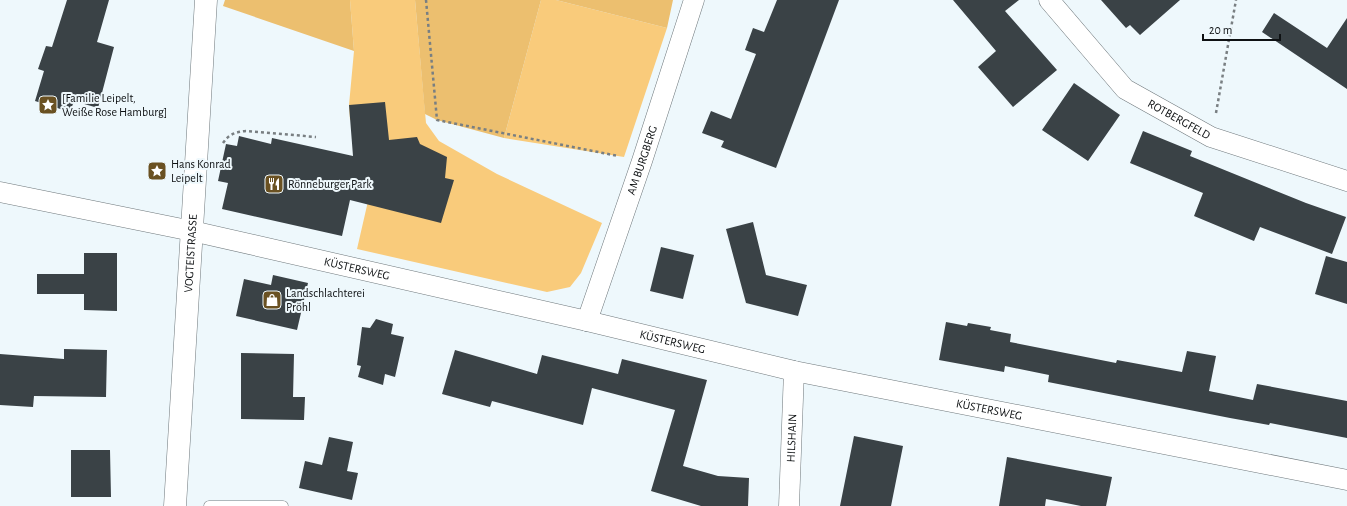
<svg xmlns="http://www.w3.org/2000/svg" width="1347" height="506" viewBox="0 0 1347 506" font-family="'Alegreya Sans',sans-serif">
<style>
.green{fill:#f9cb7b}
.forest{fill:#ecbf6f}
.building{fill:#3a4246}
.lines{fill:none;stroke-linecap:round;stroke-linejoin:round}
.service-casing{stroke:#6f787c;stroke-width:11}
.minor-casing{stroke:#6f787c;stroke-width:21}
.tertiary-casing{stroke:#6f787c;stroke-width:23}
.path{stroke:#797f82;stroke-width:2.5;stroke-dasharray:3 3;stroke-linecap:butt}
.service{stroke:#fff;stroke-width:10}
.minor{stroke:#fff;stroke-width:20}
.tertiary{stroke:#fff;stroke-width:22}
.labels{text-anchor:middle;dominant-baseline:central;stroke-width:4;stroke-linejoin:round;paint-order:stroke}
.poi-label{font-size:12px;fill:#0e1113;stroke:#eef8fc;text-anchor:start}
.street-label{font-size:12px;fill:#0e1113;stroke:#eef8fc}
</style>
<rect width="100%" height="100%" fill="#eef8fc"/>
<path class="green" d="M 350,0 L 415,0 L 426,123 L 439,141 L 497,174 L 602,223 L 581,273 L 570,287 L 547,292 L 357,249 L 377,162 L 370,119 L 350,120 L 349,105 L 354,51 Z
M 541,0 L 556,0 L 667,28 L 624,157 L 504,138 Z"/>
<path class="forest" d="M 225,0 L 350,0 L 354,51 L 223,6 Z
M 415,0 L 541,0 L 504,138 L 437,120 L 425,114 Z
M 556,0 L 673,0 L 667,28 Z"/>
<path class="building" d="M 67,0 L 109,0 L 97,42 L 114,47 L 98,108 L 74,101 L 70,112 L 35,101 L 44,71 L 38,69 L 46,46 L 52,47 Z
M 777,0 L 839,0 L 776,168 L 721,147 L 724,141 L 702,133 L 711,111 L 731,119 L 756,54 L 745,50 L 753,28 L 764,32 Z
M 953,0 L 1019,0 L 1005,11 L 1057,70 L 1013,107 L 978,67 L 996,51 Z
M 1101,0 L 1180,0 L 1140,35 L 1130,25 L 1126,28 Z
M 1274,13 L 1327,48 L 1347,18 L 1347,89 L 1262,32 Z
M 1074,83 L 1120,115 L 1088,161 L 1042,130 Z
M 385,102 L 389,140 L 417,137 L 420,144 L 447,157 L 445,178 L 454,180 L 441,223 L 350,200 L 342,236 L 222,209 L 228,183 L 218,181 L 226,144 L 237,146 L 239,136 L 271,144 L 272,138 L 353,156 L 349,105 Z
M 1143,131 L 1192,151 L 1190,156 L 1306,203 L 1346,217 L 1332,254 L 1260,227 L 1254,241 L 1194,216 L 1203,193 L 1130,163 Z
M 753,222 L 766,275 L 807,285 L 798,316 L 746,303 L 726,229 Z
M 661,247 L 694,255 L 683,299 L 650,291 Z
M 84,253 L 117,253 L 117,311 L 84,310 L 84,294 L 37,294 L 37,274 L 84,274 Z
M 1326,256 L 1347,262 L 1347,304 L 1315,294 Z
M 273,275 L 308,283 L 297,330 L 236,316 L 244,279 L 271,285 Z
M 376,319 L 393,324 L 391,334 L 404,337 L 395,377 L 385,374 L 383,385 L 358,377 L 361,366 L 357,365 L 362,327 L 370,328 Z
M 946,322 L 967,326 L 968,323 L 991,327 L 990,330 L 1011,334 L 1010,342 L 1116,363 L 1117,360 L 1182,372 L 1187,351 L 1216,356 L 1209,391 L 1253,400 L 1257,384 L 1347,401 L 1347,438 L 1270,423 L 1269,425 L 1230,418 L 1048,382 L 1049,375 L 1005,366 L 1004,372 L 939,360 Z
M 64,349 L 107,350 L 106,397 L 34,396 L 33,407 L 0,405 L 0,354 L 64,359 Z
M 455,350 L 537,374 L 542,355 L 618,374 L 622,359 L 707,380 L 683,466 L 718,476 L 749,478 L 748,506 L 701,506 L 651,491 L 675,410 L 592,388 L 583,425 L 492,401 L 490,407 L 442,394 Z
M 241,353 L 294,354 L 293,397 L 305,397 L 304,420 L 241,419 Z
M 854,436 L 903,446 L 891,506 L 840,506 Z
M 329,437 L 353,442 L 347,471 L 358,473 L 352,500 L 299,488 L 305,461 L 322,465 Z
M 71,450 L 110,450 L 111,497 L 71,497 Z
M 1007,457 L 1112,477 L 1106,506 L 1081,506 L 1046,499 L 1045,506 L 999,506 Z"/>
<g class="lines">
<defs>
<path id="service" d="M 209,506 L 283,506"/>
<g id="minor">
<path id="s1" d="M 1049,0 L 1125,89 L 1211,137 L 1347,181"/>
<path id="s2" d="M 0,192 L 192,231 L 587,321 L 794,371 L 1347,480"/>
<path id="s3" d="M 587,321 L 642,161 L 694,0"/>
<path id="s4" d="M 789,506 L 794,371"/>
</g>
<g id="tertiary">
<path id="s5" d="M 175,506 L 206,0"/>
</g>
</defs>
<use href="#service" class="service-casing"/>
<use href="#minor" class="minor-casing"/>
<use href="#tertiary" class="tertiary-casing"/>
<path class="path" d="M 426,0 L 437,120 L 618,156
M 1216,113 L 1236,0
M 223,143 C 229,134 236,132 246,131 L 316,137"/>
<use href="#service" class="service"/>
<use href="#minor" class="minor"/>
<use href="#tertiary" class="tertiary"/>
</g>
<defs>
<symbol id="sight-square" viewBox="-11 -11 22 22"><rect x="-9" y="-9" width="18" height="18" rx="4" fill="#6a5122" stroke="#eef8fc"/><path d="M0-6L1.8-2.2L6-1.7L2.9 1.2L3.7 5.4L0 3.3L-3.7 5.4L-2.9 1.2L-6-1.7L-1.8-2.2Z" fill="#fff"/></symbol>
<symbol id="restaurant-square" viewBox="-11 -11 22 22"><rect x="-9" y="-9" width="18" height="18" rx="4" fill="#6a5122" stroke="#eef8fc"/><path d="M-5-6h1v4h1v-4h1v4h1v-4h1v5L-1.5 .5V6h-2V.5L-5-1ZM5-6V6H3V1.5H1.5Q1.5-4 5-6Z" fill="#fff"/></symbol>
<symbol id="shop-square" viewBox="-11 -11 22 22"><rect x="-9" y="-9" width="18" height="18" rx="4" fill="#6a5122" stroke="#eef8fc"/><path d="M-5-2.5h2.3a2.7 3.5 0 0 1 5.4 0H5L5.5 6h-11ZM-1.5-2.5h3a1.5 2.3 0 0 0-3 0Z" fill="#fff"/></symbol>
</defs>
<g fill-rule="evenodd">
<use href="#sight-square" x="37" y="94" width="22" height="22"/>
<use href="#sight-square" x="146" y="160" width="22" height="22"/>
<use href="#restaurant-square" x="263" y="173" width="22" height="22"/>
<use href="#shop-square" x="261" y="289" width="22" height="22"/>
</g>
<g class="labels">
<g class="poi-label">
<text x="62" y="98">[Familie Leipelt,<tspan x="62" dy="14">Weiße Rose Hamburg]</tspan></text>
<text x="171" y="164">Hans Konrad<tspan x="171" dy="14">Leipelt</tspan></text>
<text x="288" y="184">Rönneburger Park</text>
<text x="286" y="293">Landschlachterei<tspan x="286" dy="14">Pröhl</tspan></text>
</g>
<g class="street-label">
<text stroke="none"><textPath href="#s1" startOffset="179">ROTBERGFELD</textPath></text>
<text stroke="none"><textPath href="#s3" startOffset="170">AM BURGBERG</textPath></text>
<text stroke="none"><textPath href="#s5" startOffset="253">VOGTEISTRASSE</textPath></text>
<text stroke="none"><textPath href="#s2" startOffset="365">KÜSTERSWEG</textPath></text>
<text stroke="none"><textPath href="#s2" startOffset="689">KÜSTERSWEG</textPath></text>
<text stroke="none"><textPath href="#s2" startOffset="1013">KÜSTERSWEG</textPath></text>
<text stroke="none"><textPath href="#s4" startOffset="68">HILSHAIN</textPath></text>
</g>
</g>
<path d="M1203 34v6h77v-6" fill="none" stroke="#0e1113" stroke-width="2"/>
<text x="1209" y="34" font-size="12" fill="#0e1113" stroke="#eef8fc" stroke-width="3" paint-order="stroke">20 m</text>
</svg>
